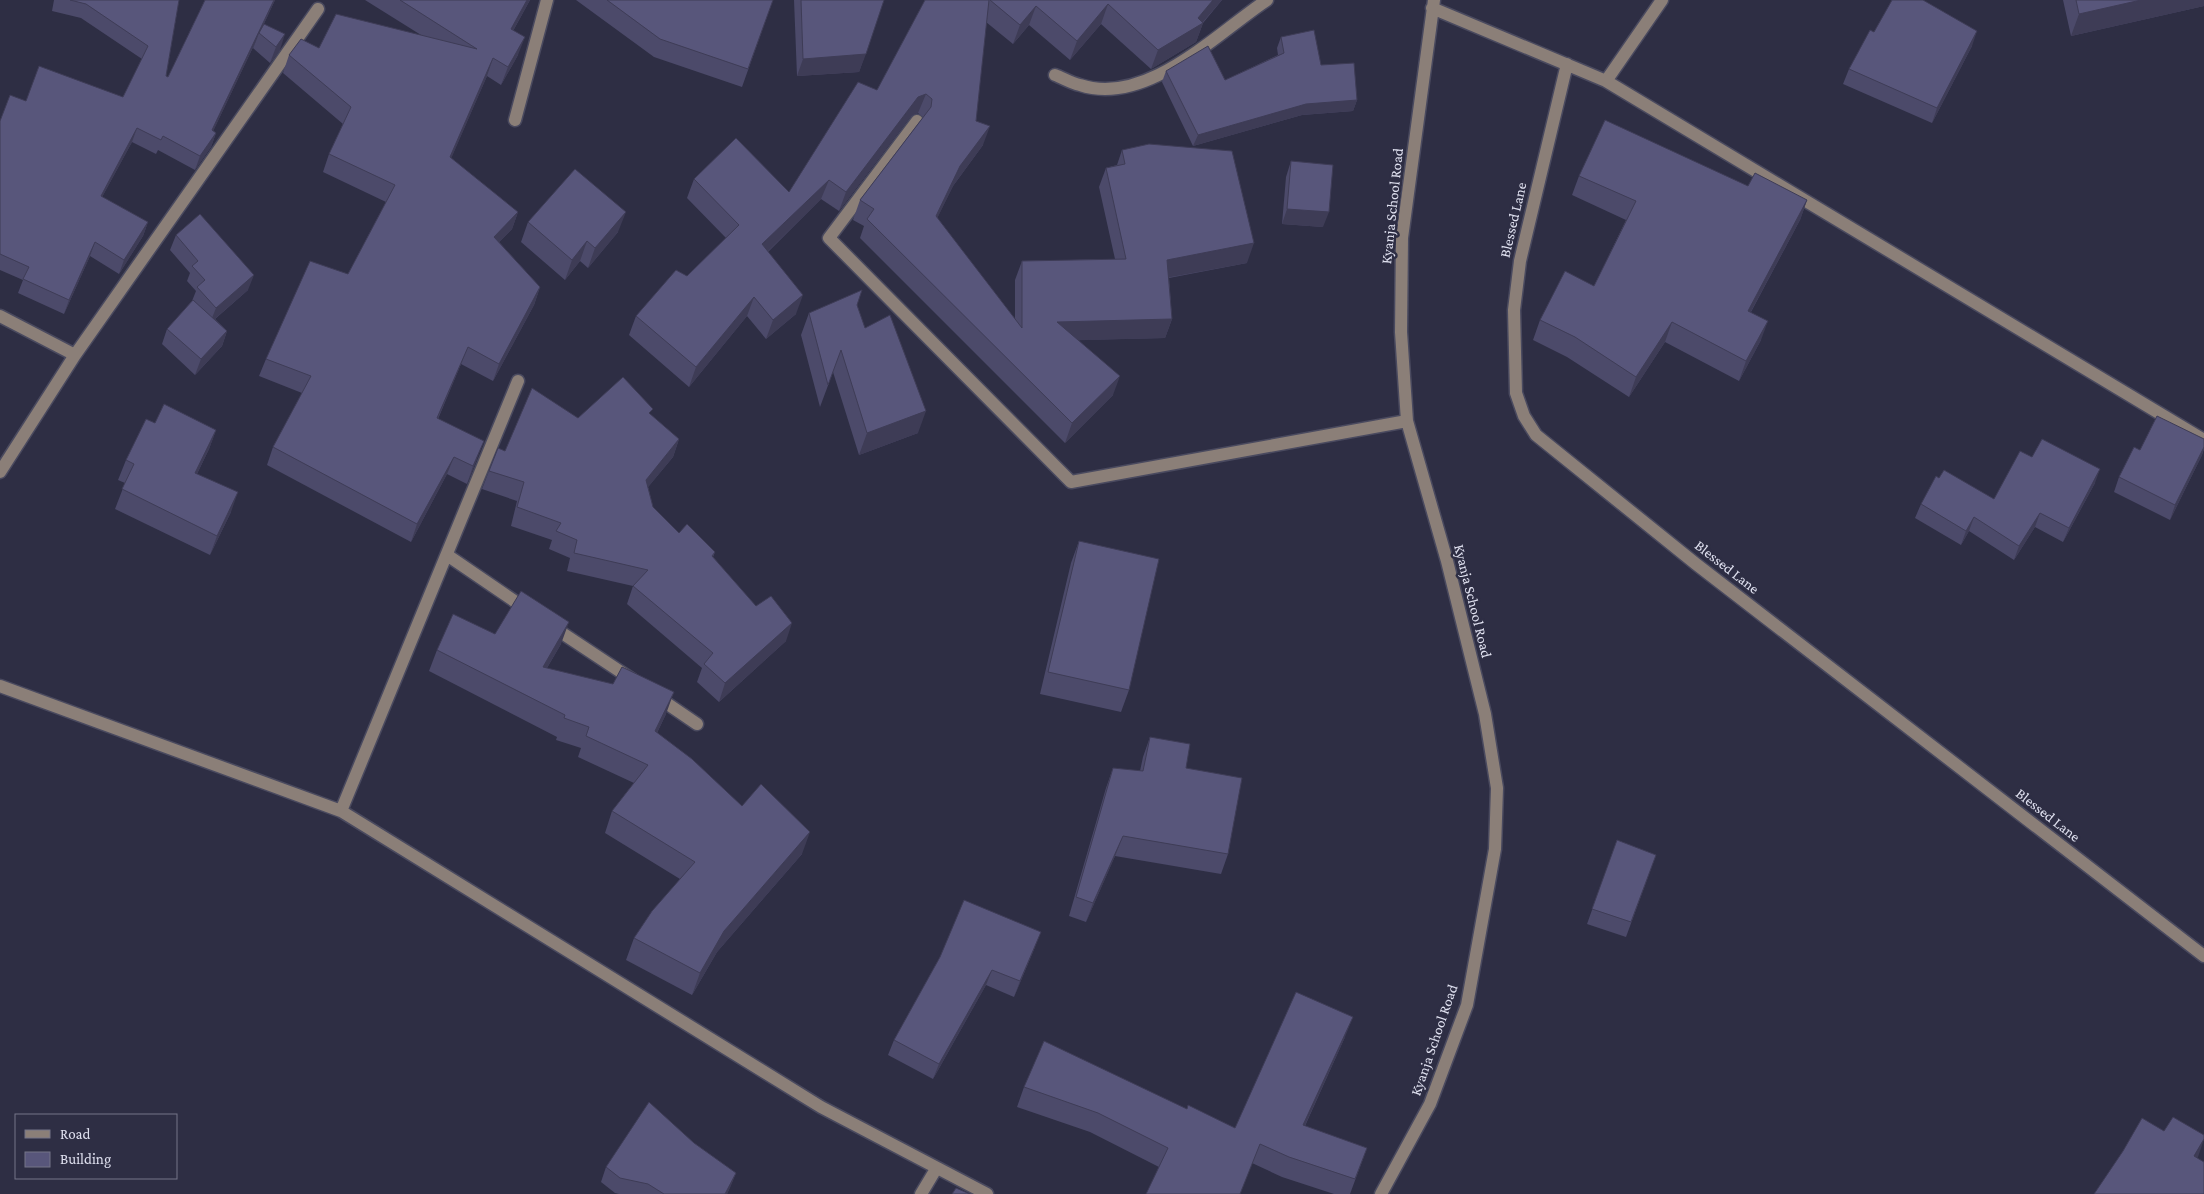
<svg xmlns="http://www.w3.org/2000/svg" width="2204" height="1194" viewBox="0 0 2204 1194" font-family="'Crimson Pro',serif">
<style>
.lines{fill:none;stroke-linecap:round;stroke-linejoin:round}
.minor-casing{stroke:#4a4a5f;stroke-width:15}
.minor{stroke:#8b7f78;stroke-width:12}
.wall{fill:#4c4a6a}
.shaded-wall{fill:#3e3c56}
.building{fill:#58567b;stroke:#3e3c56}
.labels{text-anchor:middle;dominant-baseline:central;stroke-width:5;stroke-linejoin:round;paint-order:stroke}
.street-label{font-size:15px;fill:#dfe0ef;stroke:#2e2e44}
</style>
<rect width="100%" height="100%" fill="#2e2e44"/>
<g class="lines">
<defs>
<path id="minor" d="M 1432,8 L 1606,81 L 2204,440
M 1567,64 L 1520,261 L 1514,310 L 1516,393 L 1524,416 L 1536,435 L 1696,564 L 2204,956
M 1055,75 C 1063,78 1071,83 1080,85 C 1146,107 1216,34 1267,0
M 1606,81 L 1662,0
M 515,120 L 547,0
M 917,121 L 829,238 L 1071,482 L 1407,421
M 0,316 L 75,355
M 0,472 L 75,355 L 318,9
M 447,555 L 529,611
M 550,625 L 633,680
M 0,686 L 341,811 L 821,1107 L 987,1194
M 656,696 L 697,724
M 341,811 L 518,381
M 921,1194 L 936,1169
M 1381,1194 L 1430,1104 L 1467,1005 L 1495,849 L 1497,788 L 1485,714 L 1447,561 L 1407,421 L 1401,332 L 1402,238 L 1434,0"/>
</defs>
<use href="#minor" class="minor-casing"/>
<use href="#minor" class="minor"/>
</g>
<path class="wall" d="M 54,0 L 179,0 L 166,76 L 168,77 L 205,0 L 275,0 L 262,28 L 280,50 L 270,63 L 253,48 L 256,41 L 213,131 L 216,133 L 211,147 L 195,170 L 158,150 L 156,154 L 132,142 L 102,197 L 148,222 L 143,236 L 119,274 L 90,256 L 64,314 L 18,293 L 23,280 L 0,270 L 0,121 L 26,101 L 123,97 L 142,59 L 81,18 L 52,11 Z
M 365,0 L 530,0 L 513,31 L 518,55 L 501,85 L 487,76 L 451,158 L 518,212 L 512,229 L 499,242 L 540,287 L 534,305 L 493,381 L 461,364 L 438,419 L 477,459 L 467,484 L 447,474 L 411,542 L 267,465 L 273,447 L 302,393 L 259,376 L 266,359 L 348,274 L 386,202 L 323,172 L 329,154 L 343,124 L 283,73 L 289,55 L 319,48 L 421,35 Z
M 576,0 L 773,0 L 742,87 L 654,57 Z
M 794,0 L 884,0 L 859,72 L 797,76 Z
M 925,0 L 1222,0 L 1203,23 L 1196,42 L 1151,69 L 1101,24 L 1070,60 L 1029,25 L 1013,44 L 986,22 L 976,121 L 983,145 L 953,186 L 937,218 L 1015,319 L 1015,280 L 1022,261 L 1115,259 L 1099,187 L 1106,168 L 1117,165 L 1122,150 L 1247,263 L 1169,278 L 1172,319 L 1165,338 L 1079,340 L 1113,395 L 1065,443 L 860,238 L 864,226 L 853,220 L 860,200 L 923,117 L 918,113 L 911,116 L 839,211 L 821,199 L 768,252 L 796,314 L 766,339 L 747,316 L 689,387 L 629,335 L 636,316 L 687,276 L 726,238 L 687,198 L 694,179 L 789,192 L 877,90 Z
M 2063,0 L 2204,0 L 2204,6 L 2071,36 Z
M 1874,32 L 1972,46 L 1932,123 L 1843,84 L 1849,69 Z
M 1281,37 L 1321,65 L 1357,100 L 1353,111 L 1302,115 L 1193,146 L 1162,82 L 1166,71 L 1225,80 L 1278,55 L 1277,48 Z
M 1291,161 L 1323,227 L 1282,224 L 1286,177 Z
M 1579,176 L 1748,186 L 1807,200 L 1800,220 L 1751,312 L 1761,340 L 1739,381 L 1665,342 L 1629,397 L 1567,357 L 1533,340 L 1540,320 L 1594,286 L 1626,220 L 1572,195 Z
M 528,222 L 618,232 L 588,268 L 580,261 L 565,280 L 521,242 Z
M 176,235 L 248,290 L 215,319 L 227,331 L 222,346 L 195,375 L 162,344 L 167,329 L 192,301 L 196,291 L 187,281 L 190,273 L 170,250 Z
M 809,313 L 865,328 L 918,433 L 859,455 L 833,372 L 820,407 L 801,335 Z
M 651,415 L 679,439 L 673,457 L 648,487 L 653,507 L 679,533 L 715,552 L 713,557 L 786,641 L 719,702 L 697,682 L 702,668 L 627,604 L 633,586 L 567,571 L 570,558 L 549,549 L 552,540 L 511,526 L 517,501 L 482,489 L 489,471 L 505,451 L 578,418 Z
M 155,423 L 216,430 L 209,449 L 197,474 L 231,512 L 210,555 L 115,509 L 125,483 L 118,480 L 126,460 Z
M 2204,439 L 2204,449 L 2202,455 L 2170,520 L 2114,492 L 2119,477 L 2140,450 Z
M 2032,457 L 2095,483 L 2063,542 L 2035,527 L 2014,560 L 1969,531 L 1961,545 L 1915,518 L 1921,504 L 1994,499 Z
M 1079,541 L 1129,690 L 1121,712 L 1040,694 L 1071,563 Z
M 495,634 L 561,644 L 547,668 L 666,714 L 657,733 L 742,806 L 802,854 L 717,952 L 692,995 L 626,960 L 634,938 L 680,879 L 605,833 L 612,811 L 634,783 L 578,757 L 581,748 L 556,740 L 557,737 L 429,671 L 437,650 Z
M 1150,737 L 1186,768 L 1228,854 L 1221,874 L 1115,856 L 1086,922 L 1069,916 L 1106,788 L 1113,768 L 1140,771 L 1143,757 Z
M 1617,840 L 1656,855 L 1626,937 L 1587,924 Z
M 1035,947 L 1014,997 L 986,985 L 933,1079 L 888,1055 L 894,1040 L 940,957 Z
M 1345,1037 L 1305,1126 L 1367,1148 L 1350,1194 L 1334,1194 L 1282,1177 L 1252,1163 L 1159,1167 L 1090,1132 L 1017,1107 L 1024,1087 L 1187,1109 L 1235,1128 Z
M 694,1143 L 736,1173 L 727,1194 L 619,1194 L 615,1193 L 601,1182 L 606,1167 Z"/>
<path class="shaded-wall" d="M 274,0 L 275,0 L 259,34 L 259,33 L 256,41 L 207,144 L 212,130 Z
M 527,0 L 530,0 L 504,47 L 511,29 Z
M 1213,0 L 1222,0 L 1202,23 L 1203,23 L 1196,42 L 1151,69 L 1158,50 L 1198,18 Z
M 2141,0 L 2204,0 L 2204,6 L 2071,36 L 2079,14 Z
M 1108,4 L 1101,24 L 1070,60 L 1077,41 Z
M 1036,6 L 1029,25 L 1013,44 L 1020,25 Z
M 1977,31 L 1972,46 L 1932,123 L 1937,108 Z
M 285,34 L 280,50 L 270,63 L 276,47 Z
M 525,37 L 518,55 L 501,85 L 508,67 Z
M 866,54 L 859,72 L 797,76 L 803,59 Z
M 493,58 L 487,76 L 444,175 L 450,157 Z
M 926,94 L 918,113 L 911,116 L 839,211 L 846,192 L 918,97 Z
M 1357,100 L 1353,111 L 1302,115 L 1193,146 L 1198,135 L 1306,104 Z
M 990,126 L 983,145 L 953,186 L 929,235 L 936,216 L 960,166 Z
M 137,128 L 132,142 L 95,210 L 101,196 Z
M 216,133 L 211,147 L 195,170 L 200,156 Z
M 829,180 L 821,199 L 755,264 L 762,244 Z
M 1807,200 L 1800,220 L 1741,330 L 1748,311 Z
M 1287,209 L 1329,212 L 1323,227 L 1282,224 Z
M 518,212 L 512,229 L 487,254 L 494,237 Z
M 626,212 L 618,232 L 588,268 L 595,248 Z
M 148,222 L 143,236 L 119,274 L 124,260 Z
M 587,241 L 580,261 L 565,280 L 572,260 Z
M 95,242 L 90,256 L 64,314 L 69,300 Z
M 1254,243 L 1247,263 L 1160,279 L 1167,260 Z
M 254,275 L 248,290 L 210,323 L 216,308 Z
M 540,287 L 534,305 L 493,381 L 499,364 Z
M 803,295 L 796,314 L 766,339 L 773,320 Z
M 754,297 L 747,316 L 689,387 L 696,367 Z
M 1172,319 L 1165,338 L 1050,341 L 1057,322 Z
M 1768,321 L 1761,340 L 1739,381 L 1746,361 Z
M 1672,322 L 1665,342 L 1629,397 L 1636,377 Z
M 227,331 L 222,346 L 195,375 L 201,359 Z
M 468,347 L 461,364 L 430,436 L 437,418 Z
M 1120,376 L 1113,395 L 1065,443 L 1072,423 Z
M 926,411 L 918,433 L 859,455 L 867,433 Z
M 216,430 L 209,449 L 188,492 L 195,473 Z
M 679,439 L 673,457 L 639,498 L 646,480 Z
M 484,441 L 477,459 L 467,484 L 473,466 Z
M 2204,447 L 2202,455 L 2170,520 L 2175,505 Z
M 454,457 L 447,474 L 411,542 L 417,524 Z
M 2100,469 L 2095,483 L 2063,542 L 2069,528 Z
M 238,492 L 231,512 L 210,555 L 217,536 Z
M 2040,513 L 2035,527 L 2014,560 L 2019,546 Z
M 1974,517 L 1969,531 L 1961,545 L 1966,531 Z
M 569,622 L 561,644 L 535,688 L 543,667 Z
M 792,623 L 786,641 L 719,702 L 725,683 Z
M 674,692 L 666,714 L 647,753 L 655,731 Z
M 810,832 L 802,854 L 717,952 L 692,995 L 700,973 L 724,931 Z
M 1123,836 L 1115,856 L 1086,922 L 1093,903 Z
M 1041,932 L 1035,947 L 1014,997 L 1020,981 Z
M 992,970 L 986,985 L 933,1079 L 939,1064 Z
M 1353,1017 L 1345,1037 L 1296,1145 L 1303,1125 Z
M 2204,1139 L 2198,1157 L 2186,1177 L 2194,1156 Z
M 736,1173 L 730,1188 L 727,1194 L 725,1194 Z"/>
<path class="building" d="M 70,0 L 179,0 L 166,76 L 168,77 L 205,0 L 274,0 L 212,130 L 216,133 L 200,156 L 163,136 L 161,140 L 137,128 L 101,196 L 148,222 L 124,260 L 95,242 L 69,300 L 23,279 L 29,267 L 0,254 L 0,121 L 10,95 L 26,101 L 39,66 L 123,97 L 148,46 L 86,4 Z
M 400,0 L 527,0 L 511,29 L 525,37 L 508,67 L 493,58 L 450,157 L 518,212 L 494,237 L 540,287 L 499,364 L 468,347 L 437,418 L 484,441 L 473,466 L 454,457 L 417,524 L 273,447 L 311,376 L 266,359 L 310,261 L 348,274 L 395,185 L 329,154 L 351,107 L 289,55 L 301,39 L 319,48 L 336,14 L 477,49 Z
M 607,0 L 773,0 L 748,69 L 660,39 Z
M 801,0 L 884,0 L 866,54 L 803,59 Z
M 925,0 L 989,0 L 976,121 L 990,126 L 960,166 L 936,216 L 1022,328 L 1022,261 L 1126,259 L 1106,168 L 1125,164 L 1122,150 L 1149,144 L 1232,151 L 1254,243 L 1167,260 L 1172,319 L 1057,322 L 1120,376 L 1072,423 L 867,219 L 874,209 L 860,200 L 931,107 L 932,99 L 926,94 L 918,97 L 846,192 L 829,180 L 762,244 L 803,295 L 773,320 L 754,297 L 696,367 L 636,316 L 676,270 L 687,276 L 739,225 L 694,179 L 736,138 L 789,192 L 858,82 L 877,90 Z
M 990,0 L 1213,0 L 1198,18 L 1203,23 L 1158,50 L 1108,4 L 1077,41 L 1036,6 L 1020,25 Z
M 1892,0 L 1923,0 L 1977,31 L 1937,108 L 1849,69 L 1870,30 L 1874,32 Z
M 2076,0 L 2141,0 L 2079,14 Z
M 264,24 L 285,34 L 276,47 L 259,33 Z
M 1314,30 L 1321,65 L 1354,63 L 1357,100 L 1306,104 L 1198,135 L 1166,71 L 1208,46 L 1225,80 L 1284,53 L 1281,37 Z
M 1605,120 L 1748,186 L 1755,173 L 1807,200 L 1748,311 L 1768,321 L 1746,361 L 1672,322 L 1636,377 L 1575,337 L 1540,320 L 1565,271 L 1594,286 L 1636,201 L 1579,176 Z
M 1291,161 L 1333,165 L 1329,212 L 1287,209 Z
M 575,169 L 626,212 L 595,248 L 587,241 L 572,260 L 528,222 Z
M 200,214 L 254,275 L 216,308 L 197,287 L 205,280 L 192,266 L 198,261 L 176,235 Z
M 862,290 L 857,305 L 865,328 L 890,315 L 926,411 L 867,433 L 841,350 L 828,385 L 809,313 Z
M 193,300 L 227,331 L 201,359 L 167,329 Z
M 623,377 L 653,409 L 649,413 L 679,439 L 646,480 L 653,507 L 679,533 L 687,524 L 715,552 L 712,556 L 756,606 L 771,596 L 792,623 L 725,683 L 704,664 L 713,653 L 633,586 L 648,570 L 574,553 L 577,540 L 556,531 L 561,523 L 517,507 L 524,482 L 489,471 L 498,448 L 505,451 L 532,388 L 578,418 Z
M 164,404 L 216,430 L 195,473 L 238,492 L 217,536 L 122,489 L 134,464 L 126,460 L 146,419 L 155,423 Z
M 2157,416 L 2204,439 L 2204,447 L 2175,505 L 2119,477 L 2134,447 L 2140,450 Z
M 2042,439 L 2100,469 L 2069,528 L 2040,513 L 2019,546 L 1974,517 L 1966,531 L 1921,504 L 1936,476 L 1939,478 L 1944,470 L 1994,499 L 2020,451 L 2032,457 Z
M 1079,541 L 1159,559 L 1129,690 L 1048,672 Z
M 521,591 L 569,622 L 543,667 L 613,684 L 622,667 L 674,692 L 655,731 L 692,759 L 742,806 L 761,784 L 810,832 L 724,931 L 700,973 L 634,938 L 652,911 L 695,862 L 612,811 L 648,765 L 586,736 L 589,727 L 564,718 L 565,715 L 437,650 L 453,614 L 495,634 Z
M 1150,737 L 1190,744 L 1186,768 L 1242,778 L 1228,854 L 1123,836 L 1093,903 L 1076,897 L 1113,768 L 1143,771 Z
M 1617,840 L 1656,855 L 1631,922 L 1592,909 Z
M 964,900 L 1041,932 L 1020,981 L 992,970 L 939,1064 L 894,1040 L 940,957 Z
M 1296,992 L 1353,1017 L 1303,1125 L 1367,1148 L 1355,1179 L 1289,1157 L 1260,1144 L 1240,1194 L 1146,1194 L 1168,1148 L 1098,1113 L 1024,1087 L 1044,1041 L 1187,1109 L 1188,1105 L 1235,1128 Z
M 649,1102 L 694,1143 L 736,1173 L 725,1194 L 664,1194 L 648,1184 L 620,1178 L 606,1167 Z
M 2173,1117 L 2204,1135 L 2204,1139 L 2194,1156 L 2204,1162 L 2204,1194 L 2094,1194 L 2123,1151 L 2142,1118 L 2164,1131 Z
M 956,1188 L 970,1194 L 952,1194 Z"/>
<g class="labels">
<g class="street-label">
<text transform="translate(1392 206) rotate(-84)">Kyanja School Road</text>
<text transform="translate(1513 220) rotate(-77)">Blessed Lane</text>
<text transform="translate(1727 567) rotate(38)">Blessed Lane</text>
<text transform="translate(1473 601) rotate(76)">Kyanja School Road</text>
<text transform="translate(2048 815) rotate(38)">Blessed Lane</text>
<text transform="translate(1434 1040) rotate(-71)">Kyanja School Road</text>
</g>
</g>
<rect x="15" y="1114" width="162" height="65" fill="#2e2e44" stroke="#757588"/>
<rect x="25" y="1130" width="25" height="8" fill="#8b7f78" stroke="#757588"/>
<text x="60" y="1139" font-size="15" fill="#dfe0ef">Road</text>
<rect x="25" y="1152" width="25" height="15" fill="#58567b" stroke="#757588"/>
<text x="60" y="1164" font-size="15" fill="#dfe0ef">Building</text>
</svg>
